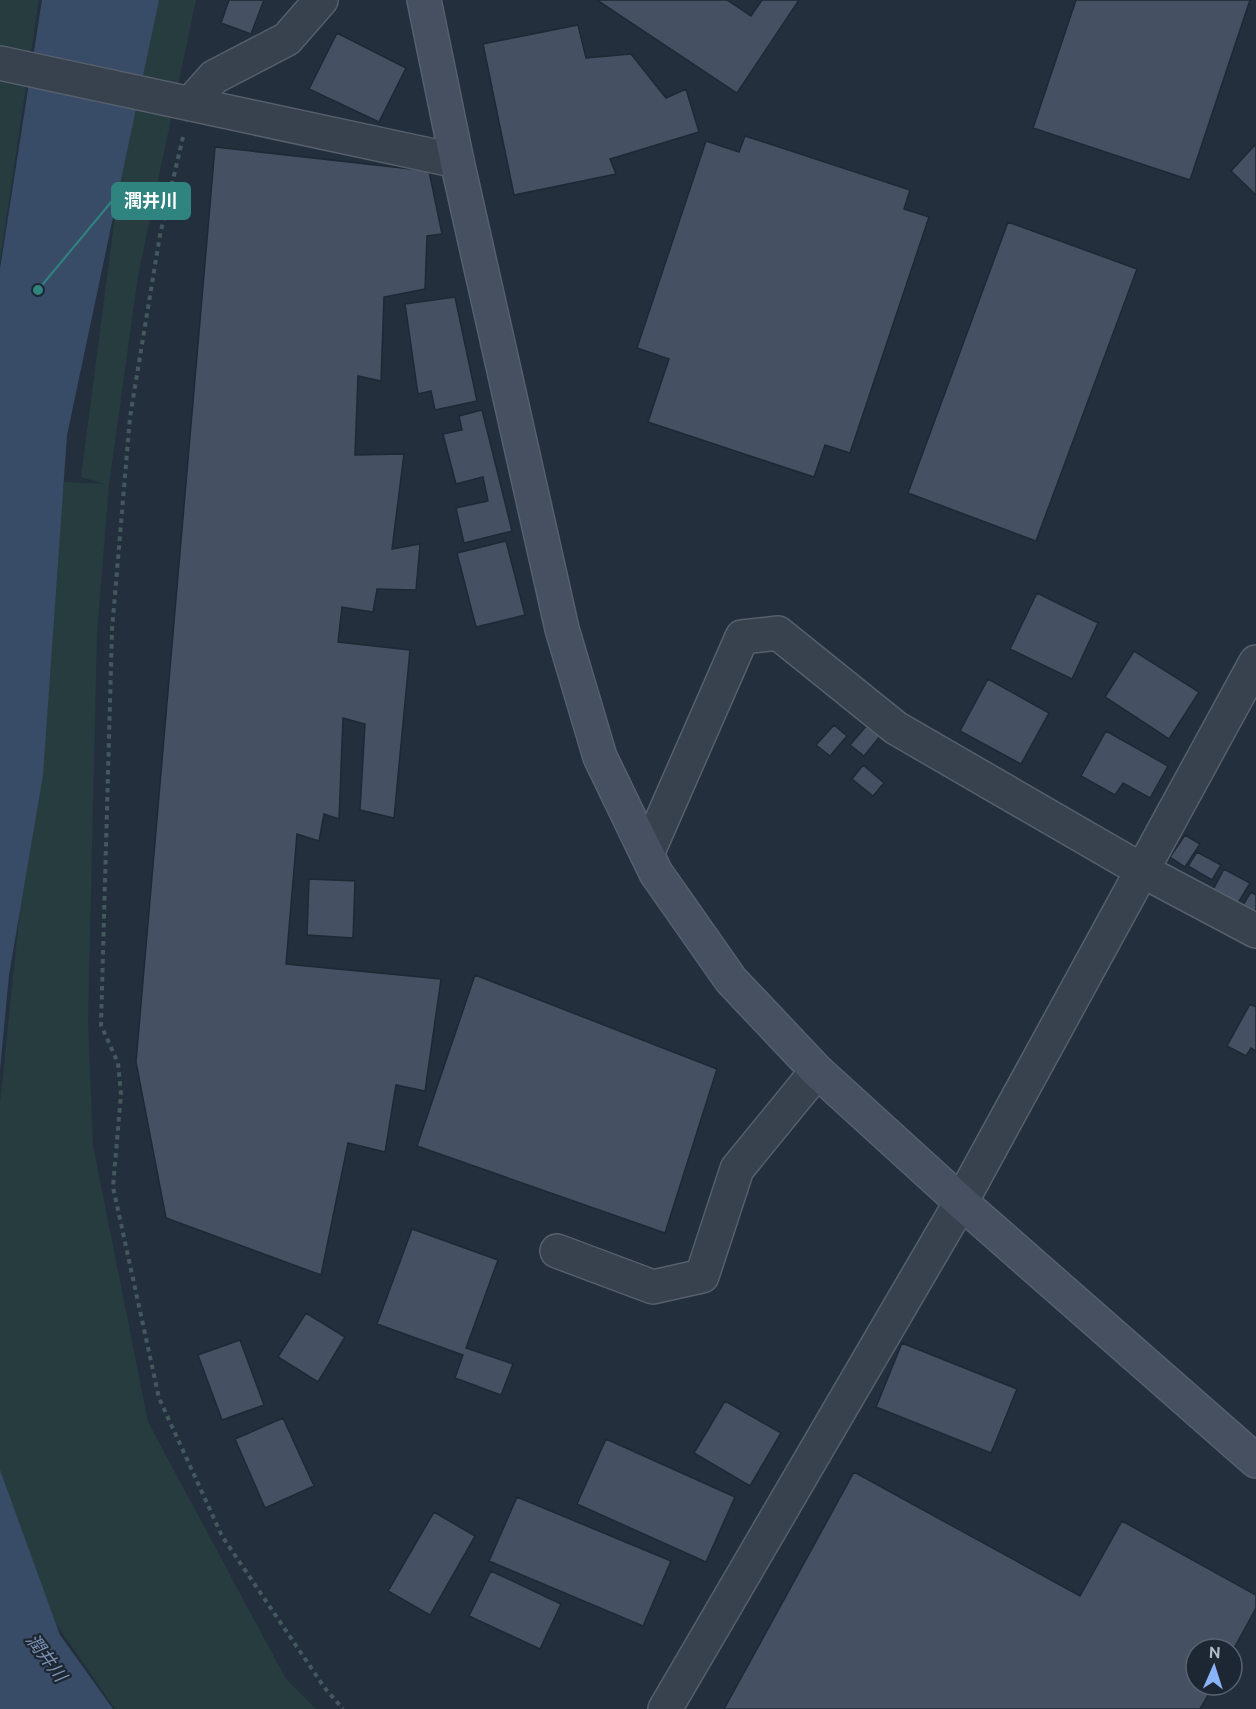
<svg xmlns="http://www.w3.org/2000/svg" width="1256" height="1709" viewBox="0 0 1256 1709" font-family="Ubuntu,'Noto Sans JP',sans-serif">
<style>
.green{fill:#263c3f}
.water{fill:#394c67}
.building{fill:#455162;stroke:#1f2835;stroke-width:1.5}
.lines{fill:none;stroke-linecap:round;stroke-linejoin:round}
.street-casing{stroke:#565f6c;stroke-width:36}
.secondary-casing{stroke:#565f6c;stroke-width:36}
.path{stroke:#44595c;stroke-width:4;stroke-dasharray:4.5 4.5;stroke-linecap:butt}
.street{stroke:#38414e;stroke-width:33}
.secondary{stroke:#465061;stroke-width:33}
.labels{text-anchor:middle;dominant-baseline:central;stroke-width:4.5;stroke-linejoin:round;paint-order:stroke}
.water-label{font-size:18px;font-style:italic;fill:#7c92b1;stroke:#1d2633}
.leader{fill:none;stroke:#308480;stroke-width:2}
.callout-dot{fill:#308480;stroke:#1d2633;stroke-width:2}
.callout{fill:#308480;stroke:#308480;stroke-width:2}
.callout-label{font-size:18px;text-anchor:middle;font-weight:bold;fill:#fff}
</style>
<rect width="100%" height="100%" fill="#242f3e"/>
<path class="green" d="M 0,0 L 39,0 L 0,260 Z
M 143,0 L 196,0 L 138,276 L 109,485 L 97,633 L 88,1022 L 93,1145 L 148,1422 L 286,1679 L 316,1709 L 115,1709 L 57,1625 L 0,1491 L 0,1103 L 64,482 L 105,484 L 81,477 Z"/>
<path class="water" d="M 42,0 L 159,0 L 67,435 L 43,775 L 9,975 L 0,1070 L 0,269 Z
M 0,1470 L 60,1635 L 113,1709 L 0,1709 Z"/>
<path class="building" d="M 229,0 L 264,0 L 251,34 L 221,23 Z
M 597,0 L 727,0 L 751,16 L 762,0 L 799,0 L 737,93 Z
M 1076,0 L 1250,0 L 1190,180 L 1033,128 Z
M 578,25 L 586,58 L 631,54 L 666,98 L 686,89 L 699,132 L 610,159 L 616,174 L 514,195 L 483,44 Z
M 337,33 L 406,68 L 379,122 L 309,89 Z
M 745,136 L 910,190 L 904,209 L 929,217 L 850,453 L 825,445 L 814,477 L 648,422 L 669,359 L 637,348 L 706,141 L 739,152 Z
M 1256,144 L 1256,195 L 1231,171 Z
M 215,147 L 429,171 L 442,234 L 427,236 L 425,289 L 384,297 L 381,381 L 358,376 L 355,455 L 404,454 L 392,549 L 420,544 L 416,590 L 377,589 L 373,612 L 342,607 L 338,642 L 410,650 L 394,818 L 360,810 L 365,724 L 343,718 L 339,819 L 324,814 L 319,841 L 297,834 L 286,964 L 441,979 L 425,1091 L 396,1085 L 385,1152 L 348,1143 L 321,1275 L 166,1218 L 136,1062 Z
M 1008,222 L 1137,269 L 1036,541 L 908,493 Z
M 455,297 L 477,401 L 435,410 L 431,391 L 418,394 L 405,304 Z
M 482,410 L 512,531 L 464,543 L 456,508 L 488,501 L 483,477 L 456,484 L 443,434 L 462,430 L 459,416 Z
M 506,541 L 525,615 L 476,627 L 457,553 Z
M 1037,593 L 1098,623 L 1072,679 L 1010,649 Z
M 1134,651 L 1199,692 L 1169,739 L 1105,697 Z
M 988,679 L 1049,713 L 1021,764 L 960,731 Z
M 868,724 L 881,735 L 864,756 L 850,745 Z
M 834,725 L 847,736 L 830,756 L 816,745 Z
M 1106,731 L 1168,766 L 1150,798 L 1123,783 L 1115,795 L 1081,776 Z
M 863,765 L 884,783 L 873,796 L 852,779 Z
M 1185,835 L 1200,844 L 1185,867 L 1170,857 Z
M 1197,852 L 1221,865 L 1212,880 L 1188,866 Z
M 1224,869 L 1250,883 L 1238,903 L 1213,890 Z
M 309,879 L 355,881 L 353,938 L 307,935 Z
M 1251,892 L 1256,895 L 1256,909 L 1253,914 L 1241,908 Z
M 475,975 L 717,1069 L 665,1233 L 417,1146 Z
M 1250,1004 L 1256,1007 L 1256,1051 L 1251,1048 L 1246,1056 L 1227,1046 Z
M 412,1229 L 498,1260 L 466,1348 L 513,1364 L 501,1395 L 455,1378 L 463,1355 L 377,1324 Z
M 306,1313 L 345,1337 L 318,1382 L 278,1357 Z
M 240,1340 L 264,1405 L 222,1420 L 198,1355 Z
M 902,1343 L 1017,1389 L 991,1453 L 876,1407 Z
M 725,1401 L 781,1433 L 750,1486 L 694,1453 Z
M 283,1418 L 314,1486 L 265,1508 L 235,1439 Z
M 606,1439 L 735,1497 L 706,1562 L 577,1504 Z
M 854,1472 L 1080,1596 L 1122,1521 L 1256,1595 L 1256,1608 L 1232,1652 L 1232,1649 L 1196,1649 L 1196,1685 L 1214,1685 L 1200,1709 L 724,1709 Z
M 517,1497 L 671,1561 L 643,1626 L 489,1561 Z
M 434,1512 L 475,1536 L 430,1615 L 388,1591 Z
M 491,1571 L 561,1604 L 540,1649 L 469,1616 Z"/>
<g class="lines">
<defs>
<path id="street" d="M 0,63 L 457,161
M 190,104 L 214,77 L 287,39 L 321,0
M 647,854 L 742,637 L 778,633 L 896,728 L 1143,871 L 1256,931
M 557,1251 L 653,1287 L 702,1276 L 737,1169 L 817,1071
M 665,1709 L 961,1202 L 1256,662"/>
<path id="secondary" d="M 424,0 L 457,161 L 562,629 L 600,757 L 656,873 L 731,980 L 817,1071 L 961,1202 L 1256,1461"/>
</defs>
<use href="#street" class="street-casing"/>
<use href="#secondary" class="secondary-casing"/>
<path class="path" d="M 183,137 L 160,235 L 130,417 L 112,630 L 101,1025 L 118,1063 L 121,1094 L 113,1187 L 159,1398 L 222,1536 L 324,1687 L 343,1709"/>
<use href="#street" class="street"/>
<use href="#secondary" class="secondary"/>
</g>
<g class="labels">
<g class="water-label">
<text transform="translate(47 1657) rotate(53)">潤井川</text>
</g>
</g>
<path class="leader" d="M38 290L112 201"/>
<circle class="callout-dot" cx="38" cy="290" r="6"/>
<rect class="callout" x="112" y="183" width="78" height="36" rx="6"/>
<g class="callout-label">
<text x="151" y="207">潤井川</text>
</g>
<g transform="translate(1214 1667) rotate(3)"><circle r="28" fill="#1d2633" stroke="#59626f" stroke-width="1.5"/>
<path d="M0-4.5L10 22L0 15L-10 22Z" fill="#8ab4f8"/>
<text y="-9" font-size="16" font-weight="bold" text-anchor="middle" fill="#b4bcc9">N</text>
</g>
</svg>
